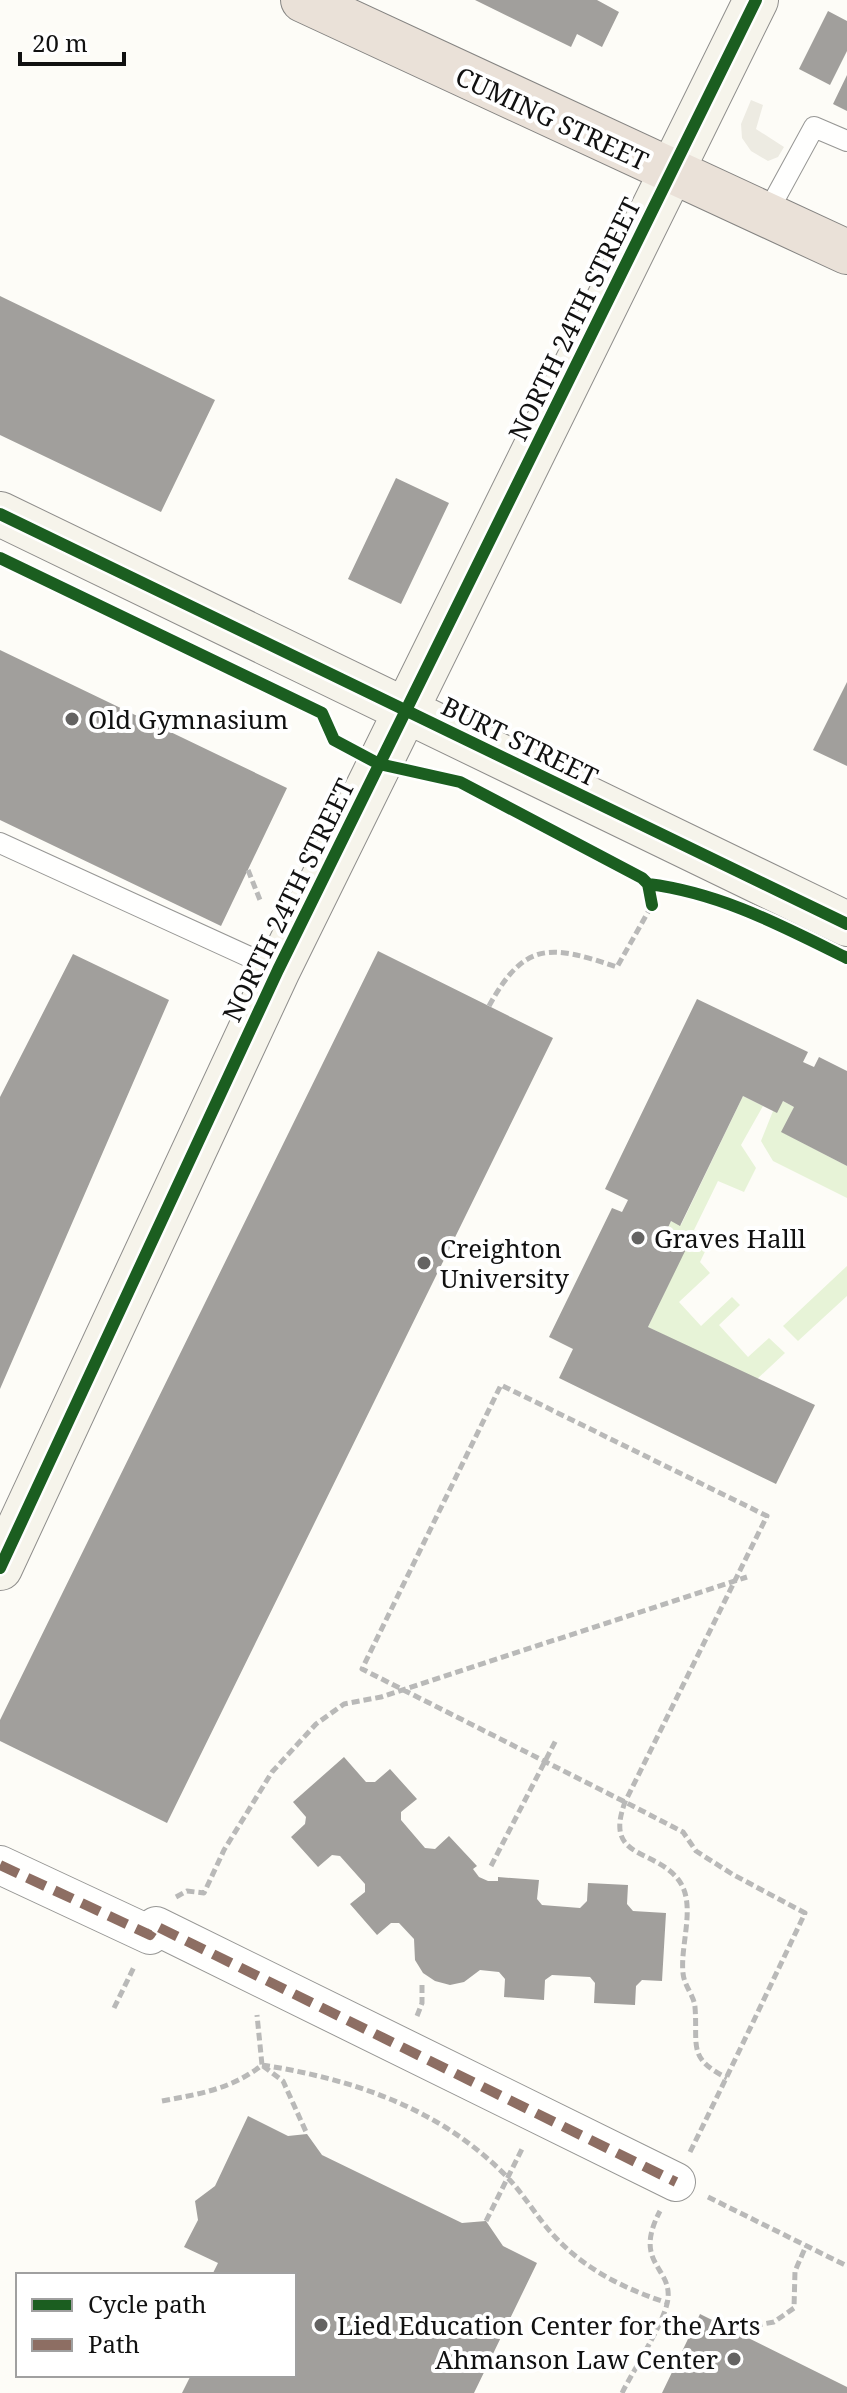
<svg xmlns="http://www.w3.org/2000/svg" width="847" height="2393" viewBox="0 0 847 2393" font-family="'Noto Serif',serif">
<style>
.green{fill:#e7f3d7}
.plaza{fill:#edebe2}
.building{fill:#a19f9c}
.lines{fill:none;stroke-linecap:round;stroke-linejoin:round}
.lane-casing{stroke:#979795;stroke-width:22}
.street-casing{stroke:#979795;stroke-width:40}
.secondary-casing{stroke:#8e8d8b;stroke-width:46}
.highway-casing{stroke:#858482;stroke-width:46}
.path{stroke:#b9b9b8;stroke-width:5;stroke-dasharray:8 4;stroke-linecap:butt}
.lane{stroke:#fffffe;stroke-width:20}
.street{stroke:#fffffe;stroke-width:38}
.secondary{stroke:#f6f4eb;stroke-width:44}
.highway{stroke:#eae1d8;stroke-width:44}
.quiet{stroke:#8d6e63;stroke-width:10;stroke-dasharray:20 10;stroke-linecap:butt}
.cycleway-casing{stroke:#fff;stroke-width:17}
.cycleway{stroke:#1b5e20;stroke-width:12}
.poi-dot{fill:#646362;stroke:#fff;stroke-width:3}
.labels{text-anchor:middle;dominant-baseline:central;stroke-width:8;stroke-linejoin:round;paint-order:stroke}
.street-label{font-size:26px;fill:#111;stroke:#fff}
.poi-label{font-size:26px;fill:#111;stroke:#fff;text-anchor:start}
</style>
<rect width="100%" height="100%" fill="#fdfcf7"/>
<path class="green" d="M 743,1096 L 763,1106 L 741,1145 L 756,1168 L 744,1192 L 718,1181 L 694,1230 L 711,1239 L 700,1262 L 710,1273 L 679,1302 L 701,1326 L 732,1297 L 740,1305 L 719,1325 L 748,1357 L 769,1338 L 785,1353 L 756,1380 L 648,1327 L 688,1243 L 666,1232 L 671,1221 L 681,1225 Z
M 783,1101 L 794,1107 L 782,1132 L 847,1166 L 847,1198 L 773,1161 L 761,1141 L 773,1111 Z
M 847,1266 L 847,1296 L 798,1341 L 783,1326 Z"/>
<path class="plaza" d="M 751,100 L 763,105 L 756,129 L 784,147 L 778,157 L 768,161 L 751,151 L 742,138 L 741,124 Z"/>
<path class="building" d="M 475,0 L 597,0 L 619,12 L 602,47 L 577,34 L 571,47 Z
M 828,11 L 847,21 L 847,51 L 830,85 L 799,69 Z
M 847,75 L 847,111 L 833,104 Z
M 0,296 L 215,400 L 161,512 L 0,435 Z
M 396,478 L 449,503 L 401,604 L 348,579 Z
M 0,650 L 287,788 L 221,926 L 0,820 Z
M 847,682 L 847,766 L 813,750 Z
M 378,951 L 553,1038 L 167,1823 L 0,1741 L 0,1720 Z
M 73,954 L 169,1000 L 0,1389 L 0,1097 Z
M 697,999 L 808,1052 L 803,1062 L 814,1067 L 819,1057 L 847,1071 L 847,1166 L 781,1132 L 794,1107 L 783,1101 L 777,1113 L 743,1096 L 680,1226 L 671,1221 L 666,1232 L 689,1243 L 648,1327 L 815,1405 L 776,1484 L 559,1378 L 573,1349 L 549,1337 L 612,1208 L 622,1212 L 628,1200 L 605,1189 Z
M 344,1757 L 366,1782 L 375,1782 L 390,1769 L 417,1799 L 401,1812 L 401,1820 L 425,1848 L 435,1849 L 449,1836 L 477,1866 L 473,1869 L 479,1877 L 488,1881 L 498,1881 L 498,1877 L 539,1880 L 537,1899 L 542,1905 L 580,1908 L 587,1901 L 588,1883 L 628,1885 L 627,1904 L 633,1911 L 666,1913 L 662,1981 L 642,1980 L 636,1986 L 635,2005 L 594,2003 L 595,1983 L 590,1977 L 552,1975 L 545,1980 L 544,2000 L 504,1997 L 505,1979 L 499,1972 L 480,1970 L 464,1982 L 450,1985 L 435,1981 L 423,1973 L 415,1960 L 414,1939 L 399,1923 L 391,1923 L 377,1935 L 350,1904 L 365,1892 L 365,1884 L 340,1856 L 332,1855 L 318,1867 L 291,1837 L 305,1824 L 306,1817 L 293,1802 Z
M 248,2116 L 288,2136 L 307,2134 L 322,2155 L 462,2223 L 486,2221 L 503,2246 L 537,2263 L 474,2393 L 182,2393 L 191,2375 L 294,2375 L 294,2275 L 212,2275 L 218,2263 L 184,2247 L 198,2220 L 195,2201 L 215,2186 Z
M 700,2314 L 847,2387 L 847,2393 L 662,2393 Z"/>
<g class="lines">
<defs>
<path id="lane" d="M 766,215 L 814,127 L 847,141
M 0,843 L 278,970"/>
<path id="street" d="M 0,1865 L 150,1935 L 156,1926 L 676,2182"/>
<path id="secondary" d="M 0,514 L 847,924
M 0,1568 L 278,970 L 756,0"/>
<path id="highway" d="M 303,0 L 847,252"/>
</defs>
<use href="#lane" class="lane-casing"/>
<use href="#street" class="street-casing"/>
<use href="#secondary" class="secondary-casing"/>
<use href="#highway" class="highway-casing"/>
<path class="path" d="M 248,870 L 260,900
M 489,1006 C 525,940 551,945 617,967 L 652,905
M 491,1866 L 556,1740
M 176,1897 L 187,1891 L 204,1893 L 224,1850 L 272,1772 L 316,1724 L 344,1704 L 381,1697 L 747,1577
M 114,2008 L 135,1965
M 417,2016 L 422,2003 L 422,1981
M 262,2065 C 353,2079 442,2109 508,2178 C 526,2197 539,2221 558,2240 C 588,2271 627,2290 668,2303
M 263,2066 L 283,2081 L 307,2134
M 162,2101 C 199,2094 232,2089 262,2065 L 257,2015
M 690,2152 C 729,2073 767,1993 805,1913 L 732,1874 L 696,1851 L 683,1832 L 625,1802 L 362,1669 L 501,1385 L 767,1516 L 625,1802 C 603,1861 656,1847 680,1882 C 696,1906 680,1945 683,1973 C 684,1986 694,1995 695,2007 C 698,2046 687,2058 727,2078
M 708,2197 L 847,2266
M 486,2221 L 523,2147
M 731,2330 L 774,2322 L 794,2308 L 795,2271 L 806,2246
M 622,2393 C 634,2369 661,2328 667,2304 C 676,2267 631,2266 660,2211"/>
<use href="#lane" class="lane"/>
<use href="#street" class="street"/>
<use href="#secondary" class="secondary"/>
<use href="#highway" class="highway"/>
<path class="quiet" d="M 0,1865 L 150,1935 L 156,1926 L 676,2182"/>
<defs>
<path id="cycleway" d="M 0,514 L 847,924
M 0,558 L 322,713 L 334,740 L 379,764 L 460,782 L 642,878 L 648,884 L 652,905
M 648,884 C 721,893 782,926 847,958
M 0,1568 L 278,970 L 756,0"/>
</defs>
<use href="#cycleway" class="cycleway-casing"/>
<use href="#cycleway" class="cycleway"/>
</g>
<g class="poi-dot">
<circle cx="72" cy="719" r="8"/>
<circle cx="638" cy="1238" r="8"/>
<circle cx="424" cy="1263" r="8"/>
<circle cx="321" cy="2325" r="8"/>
<circle cx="734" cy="2359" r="8"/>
</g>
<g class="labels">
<g class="street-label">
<text transform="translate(552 118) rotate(25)">CUMING STREET</text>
<text transform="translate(574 319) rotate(-64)">NORTH 24TH STREET</text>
<text transform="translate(520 741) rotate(26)">BURT STREET</text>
<text transform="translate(288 900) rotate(-64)">NORTH 24TH STREET</text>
</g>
<g class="poi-label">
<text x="88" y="719">Old Gymnasium</text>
<text x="654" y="1238">Graves Halll</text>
<text x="440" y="1248">Creighton<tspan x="440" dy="30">University</tspan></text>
<text x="337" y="2325">Lied Education Center for the Arts</text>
<text x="718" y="2359" text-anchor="end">Ahmanson Law Center</text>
</g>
</g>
<rect x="16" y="2273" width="280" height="104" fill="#ffffff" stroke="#a0a0a0" stroke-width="2"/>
<rect x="32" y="2299" width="40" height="12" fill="#1b5e20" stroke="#a0a0a0" stroke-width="2"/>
<text x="88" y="2313" font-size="24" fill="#111111">Cycle path</text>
<rect x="32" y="2339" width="40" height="12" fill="#8d6e63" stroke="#a0a0a0" stroke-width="2"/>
<text x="88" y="2353" font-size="24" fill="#111111">Path</text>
<path d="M20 52v12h104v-12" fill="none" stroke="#111111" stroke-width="4"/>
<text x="32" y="52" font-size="24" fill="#111111" stroke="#ffffff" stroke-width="6" paint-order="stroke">20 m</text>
</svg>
